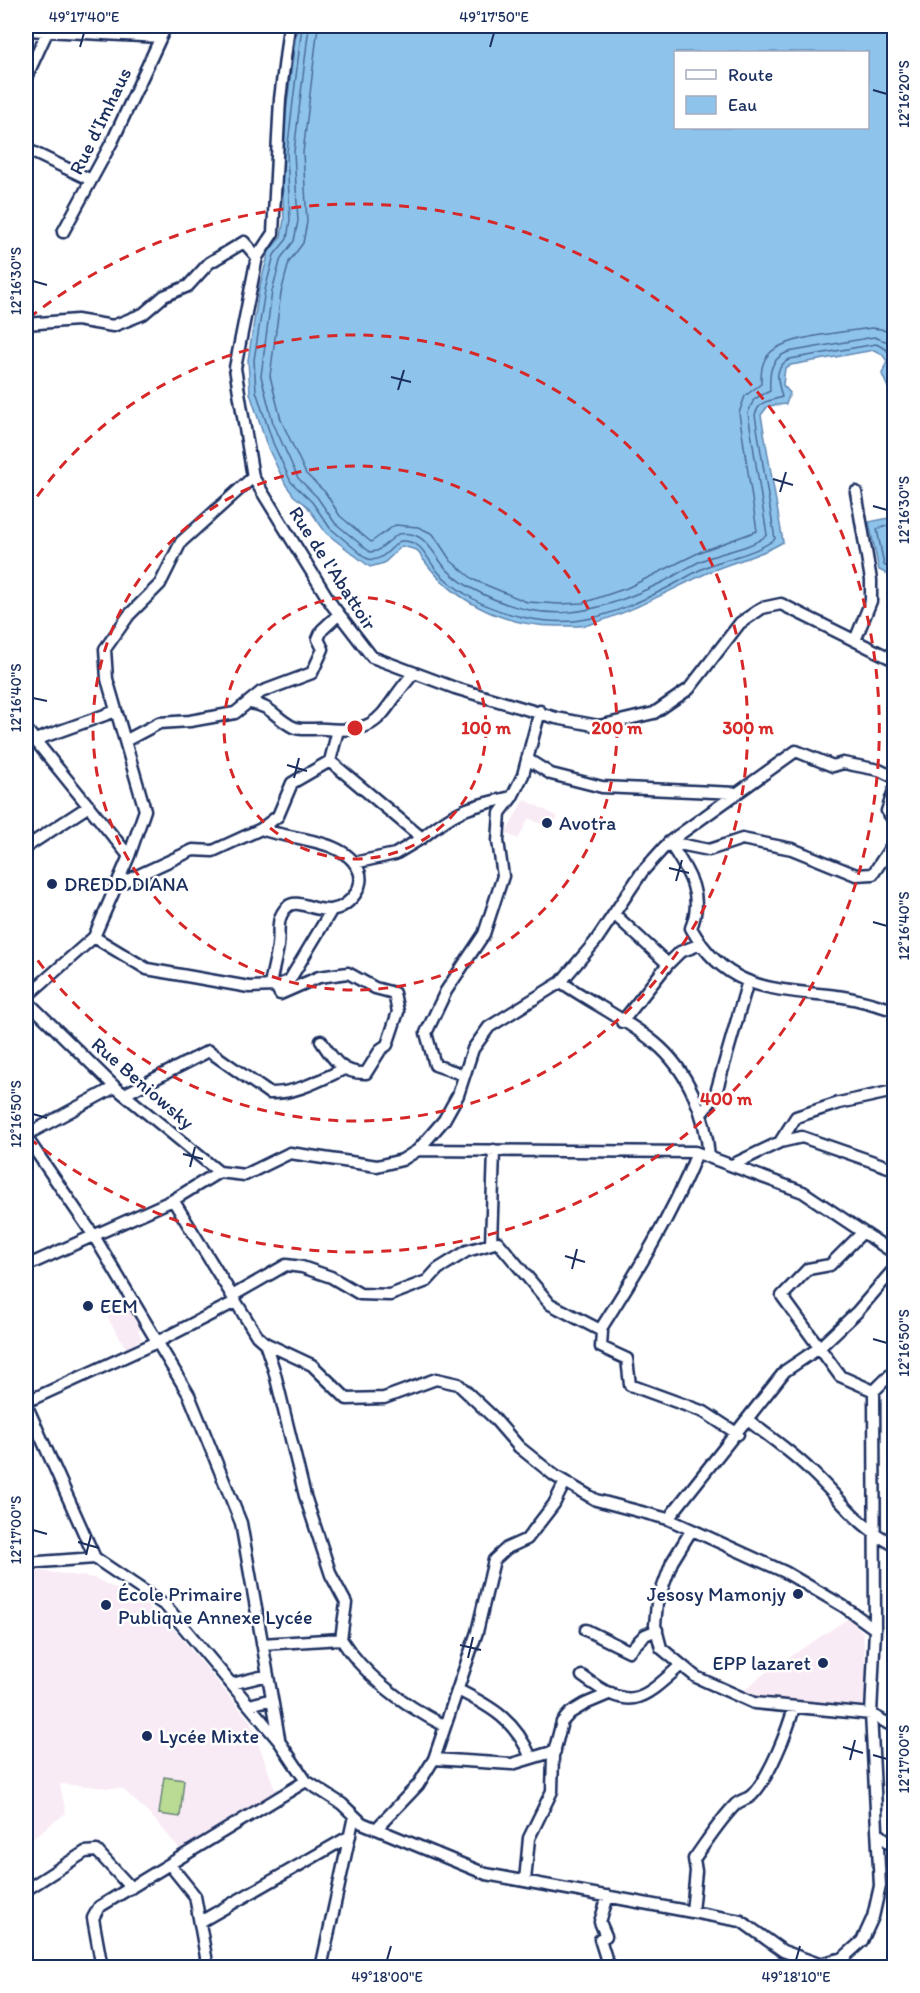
<svg xmlns="http://www.w3.org/2000/svg" width="920" height="1993" viewBox="0 0 920 1993" font-family="Itim,sans-serif">
<style>
.built{fill:#f9ebf5}
.green{fill:#badb94;stroke:#6a8579;stroke-width:1.5}
.water{fill:#8ec4ec;stroke:#6088b3;stroke-width:1.5;fill-rule:evenodd}
.lines{fill:none;stroke-linecap:round;stroke-linejoin:round}
.shore{stroke:#496b97;stroke-width:1.5}
.minor-casing{stroke:#1b2f5e;stroke-width:15}
.minor{stroke:#fff;stroke-width:10}
.ticks{fill:none;stroke:#1b2f5e;stroke-width:2}
.ring{fill:none;stroke:#d62828;stroke-width:3;stroke-dasharray:10 8}
.poi-dot{fill:#1b2f5e;stroke:#fff;stroke-width:2}
.labels{text-anchor:middle;dominant-baseline:central;stroke-width:5;stroke-linejoin:round;paint-order:stroke}
.street-label{font-size:20px;fill:#1b2f5e;stroke:#fff}
.poi-label{font-size:20px;fill:#1b2f5e;stroke:#fff;text-anchor:start}
.centre{fill:#d62828;stroke:#fff;stroke-width:3}
.ring-label{font-size:18px;text-anchor:middle;font-weight:bold;fill:#d62828;stroke:#fff;stroke-width:5;stroke-linejoin:round;paint-order:stroke}
.neatline{fill:none;stroke:#1b2f5e;stroke-width:2}
.ticks-label{font-size:15px;text-anchor:middle;fill:#1b2f5e}
</style>
<rect width="100%" height="100%" fill="#fff"/>
<filter id="ink" filterUnits="userSpaceOnUse"><feTurbulence type="fractalNoise" baseFrequency=".0167" numOctaves="2"/><feDisplacementMap in="SourceGraphic" scale="12" xChannelSelector="R" yChannelSelector="G"/><feConvolveMatrix kernelMatrix="1 2 1 2 8 2 1 2 1" color-interpolation-filters="sRGB"/></filter>
<g filter="url(#ink)">
<path class="built" d="M 524,799 L 558,817 L 551,829 L 529,818 L 518,839 L 506,833 Z
M 128,1304 L 131,1308 L 134,1307 L 145,1327 L 138,1331 L 142,1339 L 126,1348 L 107,1317 Z
M 26,1569 L 94,1578 L 127,1594 L 163,1616 L 250,1721 L 278,1797 L 182,1852 L 157,1822 L 123,1789 L 60,1784 L 66,1813 L 26,1843 Z
M 849,1618 L 863,1633 L 866,1676 L 864,1706 L 849,1708 L 751,1698 L 741,1693 L 765,1673 Z"/>
<path class="green" d="M 164,1777 L 184,1780 L 180,1817 L 159,1814 Z"/>
<path class="water" d="M 297,26 L 894,26 L 894,387 L 888,388 L 882,374 L 887,361 L 882,354 L 874,350 L 791,365 L 785,368 L 783,385 L 790,393 L 786,404 L 768,406 L 761,415 L 783,542 C 759,557 733,561 707,573 C 668,591 632,612 591,624 C 582,627 572,626 563,626 C 504,628 448,600 417,550 L 402,546 L 384,563 L 370,567 L 326,533 L 307,506 L 294,496 L 286,485 L 267,446 L 250,393 L 248,360 L 259,289 L 269,251 L 281,237 L 284,219 L 281,151 ZM 676,52 L 868,52 L 868,128 L 676,128 Z
M 894,517 L 894,577 L 879,570 L 869,522 Z"/>
<g class="lines">
<path class="shore" d="M 302,26 L 287,152 L 290,220 L 287,239 L 274,255 L 265,290 L 254,360 L 256,391 L 273,443 L 291,482 L 312,502 L 330,528 L 366,558 C 380,565 390,548 400,541 C 424,540 425,558 439,573 C 446,580 456,588 464,593 C 495,615 550,627 587,619 C 614,614 643,600 667,588 C 681,581 694,572 708,566 C 730,557 755,554 775,539 L 755,415 C 760,399 769,402 782,397 C 778,382 772,368 790,359 L 876,344 L 886,349 L 892,358 L 889,376 L 894,381
M 309,26 L 294,152 L 298,221 L 294,241 L 281,258 L 272,291 L 261,376 L 273,423 L 298,478 L 317,497 L 335,523 L 370,552 L 377,551 L 398,534 C 423,530 430,548 443,565 C 449,573 462,583 471,588 C 543,628 593,615 663,582 C 677,575 689,566 703,560 C 724,551 750,549 767,535 L 748,413 L 754,399 L 770,391 C 769,373 770,359 788,352 L 874,337 L 888,342 L 894,348
M 318,26 L 303,153 L 307,222 L 303,243 L 289,262 L 281,293 L 270,376 L 281,420 L 306,474 L 325,492 L 340,516 L 371,542 L 395,525 L 418,527 L 433,534 L 451,561 L 474,580 L 527,602 L 560,604 L 583,603 L 627,588 L 702,551 L 757,531 L 739,413 L 745,396 L 761,384 C 761,373 761,361 770,353 C 786,336 847,332 871,328 L 881,329 L 894,335
M 894,524 L 877,529 L 884,565 L 894,571"/>
<defs>
<path id="minor" d="M 289,26 L 280,99 L 273,233 L 257,257 L 235,368 L 253,477 L 332,605 L 372,657 L 455,688 L 556,718 L 599,726 L 654,713 L 689,689 L 740,623 L 762,608 L 781,604 L 894,660
M 26,30 L 161,37
M 26,78 L 48,30
M 26,149 L 91,180
M 63,232 L 113,140 L 166,26
M 26,324 L 77,320 L 113,326 L 143,314 L 164,296 L 188,286 L 209,263 L 244,242 L 257,257
M 856,638 L 871,601 L 871,580 L 856,492
M 250,703 C 272,706 275,718 293,727 C 301,731 315,728 325,729 C 385,735 380,710 414,673
M 26,729 L 129,856
M 35,740 L 116,711
M 125,741 L 159,723 L 190,721 L 235,713 L 261,692 L 312,673 L 323,649 L 318,639 L 322,630 L 339,614
M 527,759 L 551,774 L 602,787 L 736,793
M 330,761 L 338,730
M 894,790 L 887,811 L 894,821
M 261,829 C 290,840 346,838 359,871 C 362,878 360,887 356,893 C 330,930 301,893 287,907 C 275,919 280,931 278,946 C 276,959 272,972 270,986
M 669,842 C 687,870 705,894 691,928 C 726,991 773,989 836,996 C 856,998 876,1005 894,1010
M 669,842 L 709,850 L 742,839 L 792,849 L 856,875 L 873,874 L 894,842
M 26,847 L 89,806
M 354,863 L 395,854 L 422,838
M 117,885 L 193,850 L 213,851 L 261,829 L 278,816 L 292,783 L 330,761 L 422,838 C 457,809 468,807 512,797
M 614,914 L 668,964
M 94,937 L 147,969 L 249,987 L 276,986 L 289,981 L 331,911
M 561,982 C 590,1002 629,1021 655,1043 C 688,1070 706,1115 709,1157
M 276,986 L 280,994 L 319,977 L 348,973 L 375,988 L 394,993 L 398,1012 L 387,1045 L 381,1049 L 366,1073 C 342,1074 333,1059 321,1041
M 26,997 L 94,937 L 129,856 L 145,810 L 107,679 L 105,649 L 129,615 L 160,584 L 181,542 L 253,477
M 26,1000 L 115,1087 L 219,1172 L 245,1175 L 290,1153 L 377,1166 L 402,1160 L 418,1150 L 695,1152 L 803,1192 L 894,1253
M 622,1022 L 668,964 L 680,952 L 701,944
M 464,1075 L 435,1065 L 426,1033 L 446,991 L 484,934 L 503,876 L 498,841 L 500,813 L 512,797 L 523,775 L 540,711
M 125,1094 L 209,1051 L 269,1093 C 296,1094 320,1080 344,1069
M 701,1114 L 715,1096 L 748,981
M 26,1135 L 115,1087
M 26,1137 L 94,1236 L 189,1395 L 241,1523 L 279,1738
M 780,1142 L 796,1117 L 839,1103 L 894,1091
M 418,1150 L 444,1120 L 458,1095 L 473,1049 L 489,1027 L 561,982 L 595,942 L 642,872 L 669,842 L 796,751 L 833,766 L 843,763 L 879,770 L 894,777
M 732,1165 L 780,1142 L 802,1137 L 894,1169
M 173,1200 L 257,1336 L 265,1343 L 312,1365 L 347,1399 L 384,1398 L 436,1379 L 458,1384 L 493,1417 L 519,1447 L 555,1476 L 596,1500 L 668,1519 L 785,1572 L 843,1606 L 875,1629
M 863,1232 L 830,1265 L 808,1269 L 782,1296 L 840,1376 L 874,1391
M 491,1244 L 494,1150
M 26,1266 L 173,1200 L 219,1172
M 232,1296 L 286,1265 L 302,1267 L 331,1277 L 360,1294 L 390,1295 L 427,1281 L 438,1269 L 467,1251 L 498,1242 L 550,1304 L 602,1331 L 601,1347 L 627,1359 L 630,1385 L 704,1412 L 738,1434
M 600,1330 C 636,1273 672,1216 697,1153
M 26,1402 L 157,1342 L 235,1302
M 26,1404 L 95,1558
M 748,1420 C 769,1437 792,1452 811,1471 C 841,1499 855,1524 894,1545
M 668,1519 L 785,1371 L 819,1348 L 857,1312 L 894,1269
M 691,1531 L 672,1562 L 657,1603 L 655,1625 L 661,1648 L 696,1677 L 754,1703 L 871,1714 L 894,1727
M 95,1558 L 166,1606 L 279,1741 L 306,1781 L 342,1804 L 362,1823 L 486,1874 L 741,1921 L 783,1951 L 819,1964 L 843,1958 L 862,1941 L 873,1917 L 880,1886 L 871,1714 L 875,1629 L 874,1391 L 894,1371
M 26,1563 L 95,1558
M 586,1630 L 629,1651 L 645,1635 L 657,1630
M 341,1639 C 366,1678 404,1705 445,1726
M 262,1644 L 341,1639 L 346,1603 L 331,1575 L 305,1496 L 274,1370 L 265,1343
M 582,1676 C 631,1712 640,1702 681,1665
M 232,1684 L 268,1675
M 458,1690 C 492,1707 516,1721 531,1758
M 250,1705 L 272,1699
M 434,1759 L 512,1764 L 555,1751
M 376,1829 L 418,1785 L 434,1759 L 477,1632 L 494,1560 L 507,1548 L 527,1539 L 554,1504 L 565,1482
M 877,1832 L 894,1847
M 170,1865 L 195,1896 L 208,1968
M 525,1881 L 529,1838 L 552,1791 L 553,1756 L 562,1722 L 570,1713 L 585,1704 L 611,1693
M 26,1890 L 85,1852 L 97,1851 L 131,1888
M 608,1896 L 600,1922 L 606,1936 L 600,1939 L 609,1968
M 692,1912 L 696,1871 L 694,1859 C 707,1841 720,1820 736,1804 C 741,1800 748,1799 752,1795 C 769,1778 788,1730 794,1707
M 200,1922 L 350,1836
M 102,1968 L 93,1918 L 99,1907 L 306,1781
M 321,1968 L 354,1816"/>
</defs>
<use href="#minor" class="minor-casing"/>
<use href="#minor" class="minor"/>
</g>
</g>
<path class="ticks" d="M 80,47 L 84,33M 490,47 L 494,33M 873,90 L 887,94M 33,281 L 47,285M 391,377 L 411,382M 398,390 L 404,370M 773,479 L 793,485M 780,492 L 786,472M 873,506 L 887,510M 33,698 L 47,701M 287,765 L 307,771M 294,778 L 299,758M 669,868 L 689,873M 676,881 L 682,860M 873,922 L 887,926M 33,1114 L 47,1118M 183,1154 L 203,1159M 190,1167 L 195,1147M 565,1256 L 585,1262M 572,1269 L 577,1249M 873,1339 L 887,1343M 33,1530 L 47,1534M 78,1542 L 99,1548M 86,1555 L 91,1535M 460,1645 L 481,1650M 468,1658 L 473,1637M 843,1747 L 863,1753M 873,1755 L 887,1759M 850,1760 L 855,1740M 387,1960 L 391,1946M 796,1960 L 800,1946"/>
<g class="ring">
<circle cx="355" cy="728" r="131"/>
<circle cx="355" cy="728" r="262"/>
<path d="M27 511A393 393 0 1 1 27 945"/>
<path d="M29 318A524 524 0 1 1 29 1138"/>
</g>
<g class="poi-dot">
<circle cx="547" cy="823" r="6"/>
<circle cx="52" cy="884" r="6"/>
<circle cx="88" cy="1306" r="6"/>
<circle cx="798" cy="1594" r="6"/>
<circle cx="106" cy="1605" r="6"/>
<circle cx="823" cy="1663" r="6"/>
<circle cx="147" cy="1736" r="6"/>
</g>
<g class="labels">
<g class="street-label">
<text transform="translate(100 121) rotate(-64)">Rue d'Imhaus</text>
<text transform="translate(333 568) rotate(57)">Rue de l'Abattoir</text>
<text transform="translate(143 1083) rotate(41)">Rue Beniowsky</text>
</g>
<g class="poi-label">
<text x="559" y="823">Avotra</text>
<text x="64" y="884">DREDD DIANA</text>
<text x="100" y="1306">EEM</text>
<text x="118" y="1594">École Primaire<tspan x="118" dy="23">Publique Annexe Lycée</tspan></text>
<text x="786" y="1594" text-anchor="end">Jesosy Mamonjy</text>
<text x="811" y="1663" text-anchor="end">EPP lazaret</text>
<text x="159" y="1736">Lycée Mixte</text>
</g>
</g>
<circle cx="355" cy="728" r="9" class="centre"/>
<g class="ring-label">
<text x="486" y="734">100 m</text>
<text x="617" y="734">200 m</text>
<text x="748" y="734">300 m</text>
<text x="726" y="1105">400 m</text>
</g>
<rect width="920" height="1993" fill="none" stroke="#fff" stroke-width="66"/>
<rect x="674" y="51" width="195" height="78" fill="#ffffff" stroke="#a4acbf" stroke-width="1.5"/>
<rect x="686" y="70" width="30" height="9" fill="#ffffff" stroke="#a4acbf" stroke-width="1.5"/>
<text x="728" y="81" font-size="18" fill="#1b2f5e">Route</text>
<rect x="686" y="96" width="30" height="18" fill="#8ec4ec" stroke="#a4acbf" stroke-width="1.5"/>
<text x="728" y="111" font-size="18" fill="#1b2f5e">Eau</text>
<rect x="33" y="33" width="854" height="1927" class="neatline"/>
<g class="ticks-label">
<text x="84" y="22">49°17'40"E</text>
<text x="494" y="22">49°17'50"E</text>
<text transform="translate(904 94) rotate(-90)" y="5">12°16'20"S</text>
<text transform="translate(16 281) rotate(-90)" y="5">12°16'30"S</text>
<text transform="translate(904 510) rotate(-90)" y="5">12°16'30"S</text>
<text transform="translate(16 698) rotate(-90)" y="5">12°16'40"S</text>
<text transform="translate(904 926) rotate(-90)" y="5">12°16'40"S</text>
<text transform="translate(16 1114) rotate(-90)" y="5">12°16'50"S</text>
<text transform="translate(904 1343) rotate(-90)" y="5">12°16'50"S</text>
<text transform="translate(16 1530) rotate(-90)" y="5">12°17'00"S</text>
<text transform="translate(904 1759) rotate(-90)" y="5">12°17'00"S</text>
<text x="387" y="1982">49°18'00"E</text>
<text x="796" y="1982">49°18'10"E</text>
</g>
</svg>
